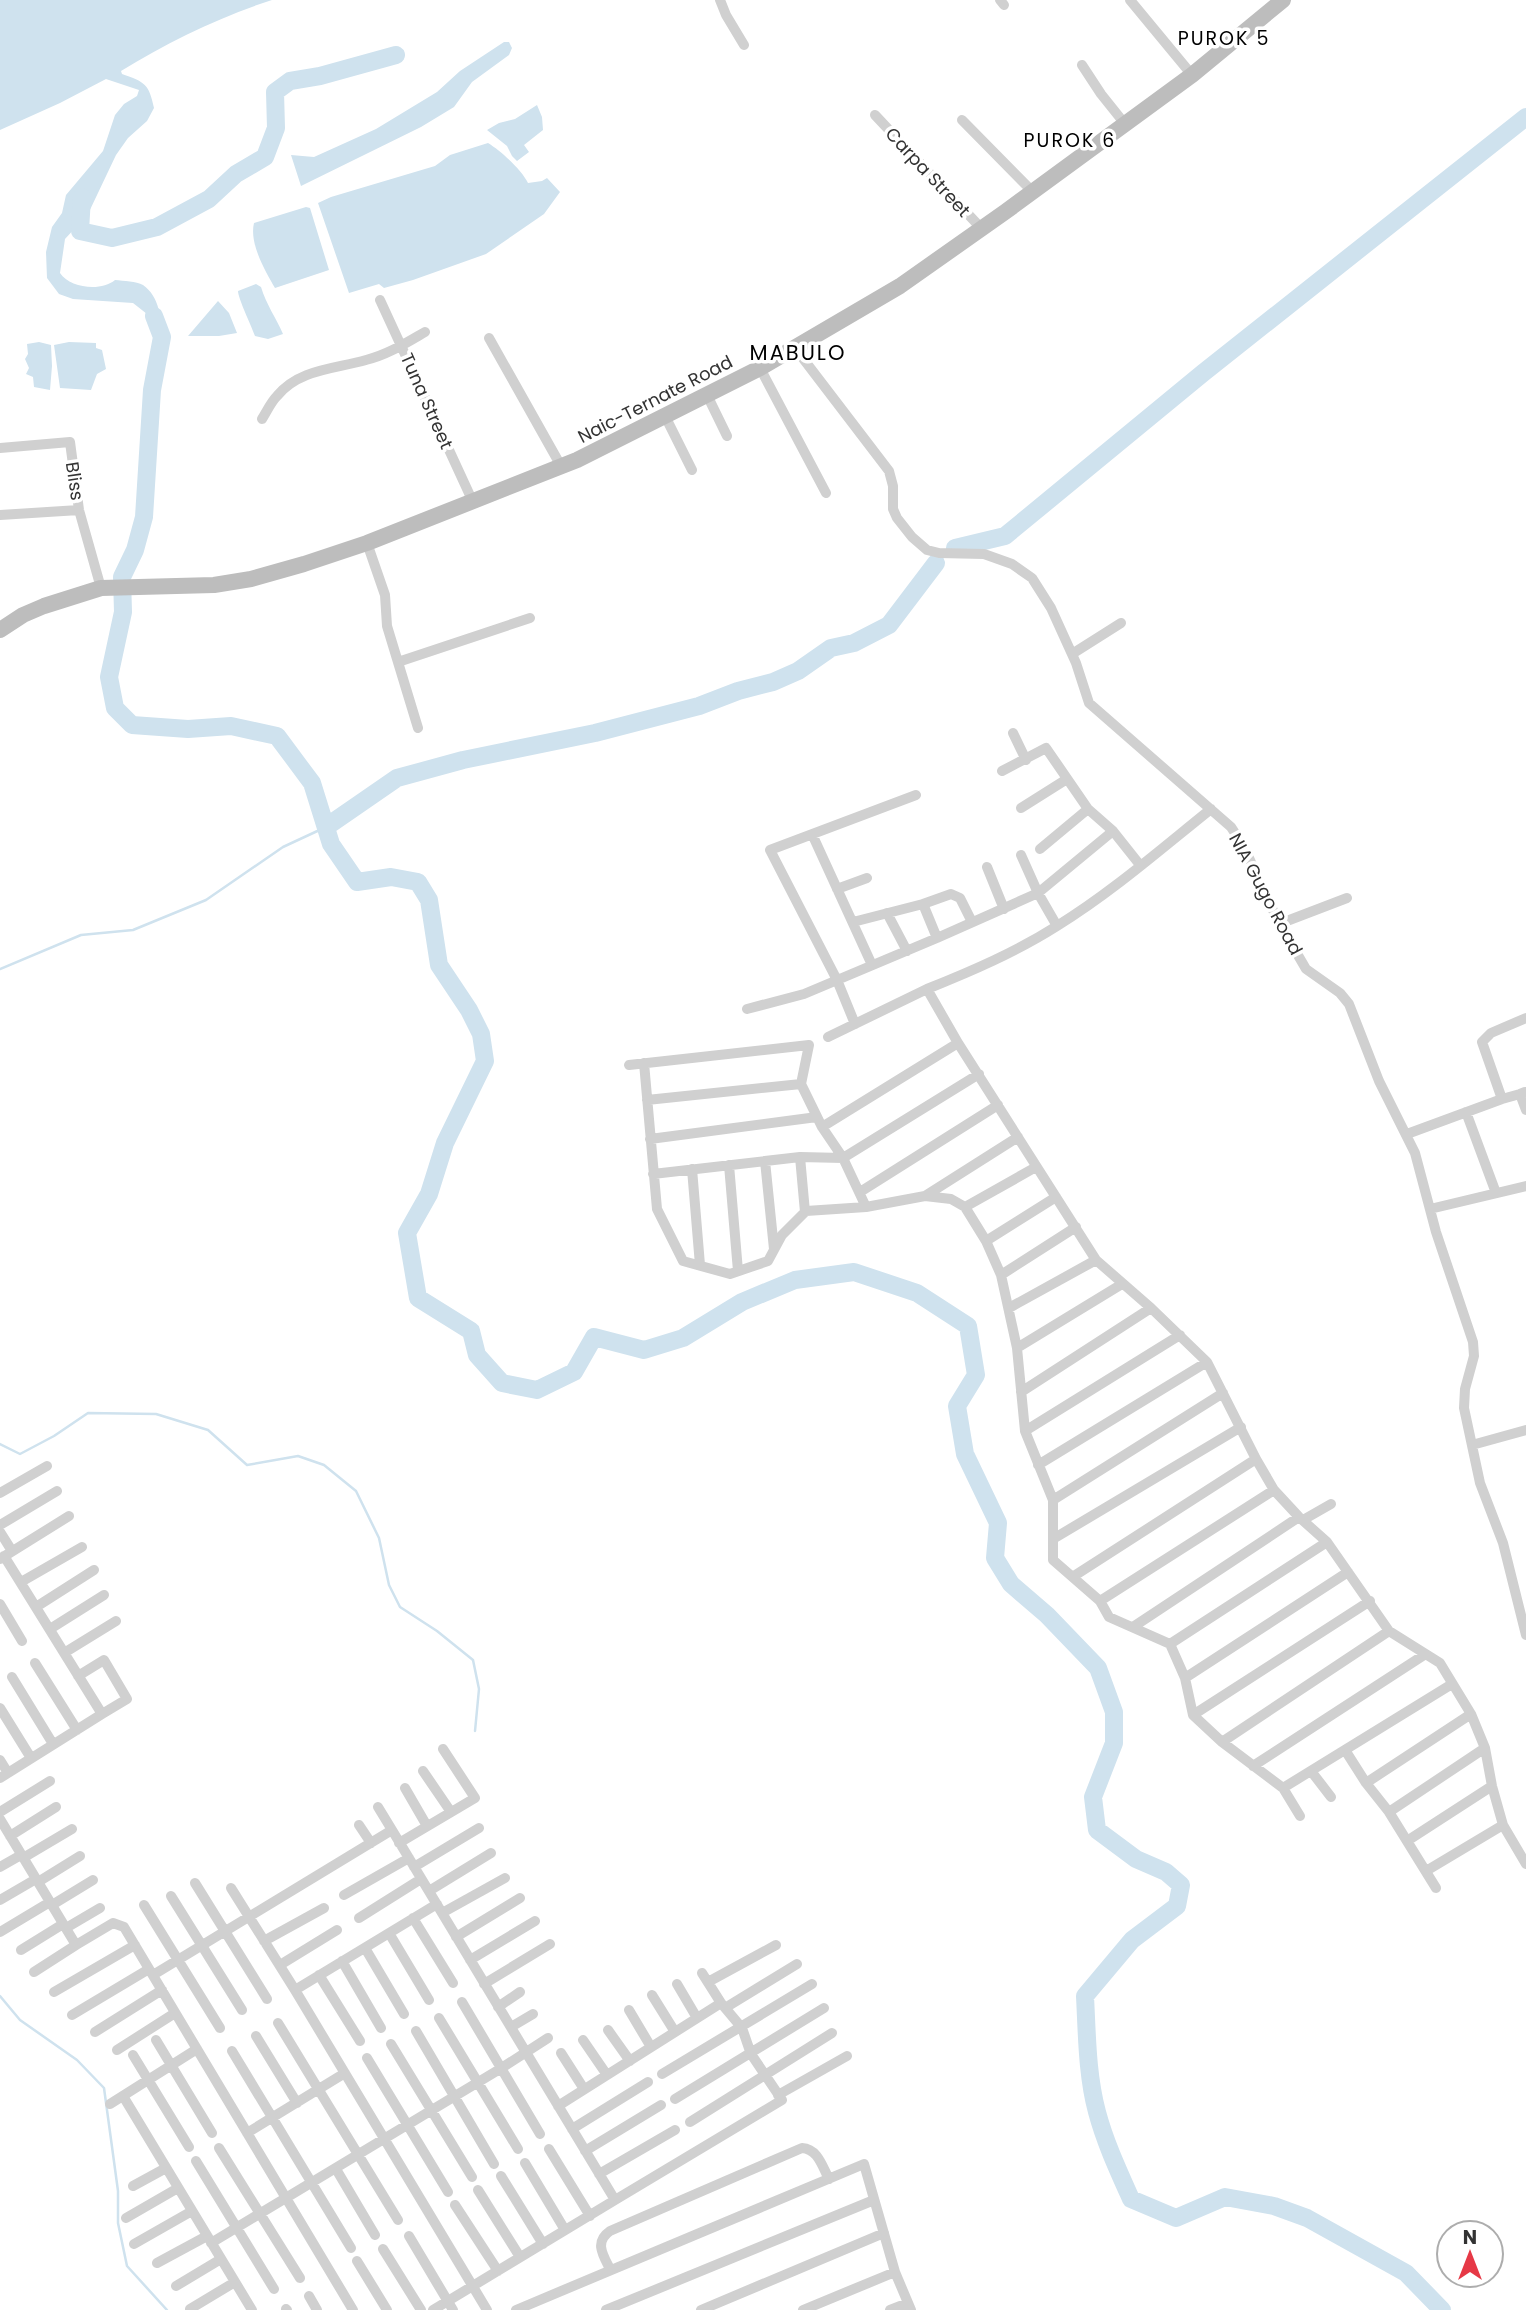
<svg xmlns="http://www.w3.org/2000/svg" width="1526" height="2310" viewBox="0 0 1526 2310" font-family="Poppins,sans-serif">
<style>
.water{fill:#cfe2ee}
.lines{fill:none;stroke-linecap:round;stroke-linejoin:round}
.stream{stroke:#cfe2ee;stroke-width:2.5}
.river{stroke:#cfe2ee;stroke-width:18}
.minor{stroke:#d0d0d0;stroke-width:10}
.secondary{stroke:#bdbdbd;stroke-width:16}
.labels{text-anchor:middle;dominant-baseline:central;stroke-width:7;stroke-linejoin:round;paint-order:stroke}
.street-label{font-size:18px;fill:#333;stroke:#fff}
.neighbourhood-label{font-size:19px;letter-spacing:2px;fill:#000;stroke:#fff}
.quarter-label{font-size:21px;letter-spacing:2px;fill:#000;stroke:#fff}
</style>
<rect width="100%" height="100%" fill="#fff"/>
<path class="water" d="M 0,0 L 272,0 C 219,17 168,42 121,71 L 122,74 C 145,82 149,84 154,108 L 147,121 L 128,138 L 116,155 L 88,214 L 65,239 L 60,273 C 70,288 101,292 115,280 C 124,281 136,281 143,285 C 159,296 162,319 162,337 L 147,314 L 133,303 L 73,299 L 59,294 L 47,278 L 46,252 L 52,227 L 62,213 L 66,195 L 103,151 L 115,115 L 124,104 L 137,96 L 139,90 L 106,79 L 60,103 L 0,130 Z
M 504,42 L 509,42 L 512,48 L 509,55 L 472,82 L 454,107 L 421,127 L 301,186 L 291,155 L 314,157 L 376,129 L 437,92 L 460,71 Z
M 537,105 L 542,117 L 543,130 L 524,145 L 529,152 L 517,161 L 512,156 L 507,146 L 487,130 L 499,123 L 515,119 Z
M 488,143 C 501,151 522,170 528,183 L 542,181 L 547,178 L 560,192 L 544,214 L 486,254 L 413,280 L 384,288 L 379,284 L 349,293 L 318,203 L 331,197 L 435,166 L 450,155 Z
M 306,207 L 310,208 L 329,270 L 275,288 C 265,271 249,243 254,223 Z
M 256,284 L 261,287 C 266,304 276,318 283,334 L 268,339 L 255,336 C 251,325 238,298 238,291 Z
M 218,301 L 229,313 L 237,333 L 219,336 L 188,336 Z
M 39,342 L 51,345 L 52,366 L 50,390 L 34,387 L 33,377 L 26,374 L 29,368 L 25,359 L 28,354 L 27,344 Z
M 69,342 L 96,343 L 96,348 L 102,350 L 106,369 L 97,374 L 91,390 L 60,388 L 54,345 Z"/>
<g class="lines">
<path class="stream" d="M 0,969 L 81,935 L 133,930 L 206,900 L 283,847 L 326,827
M 0,1444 L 20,1454 L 54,1436 L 88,1413 L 156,1414 L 208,1430 L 247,1465 L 298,1456 L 324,1465 L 356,1491 L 379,1538 L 389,1585 L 400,1607 L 437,1631 L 473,1660 L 479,1689 L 475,1731
M 0,1996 L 20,2020 L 77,2060 L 104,2088 L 118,2191 L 118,2223 L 127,2266 L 167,2310"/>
<path class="river" d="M 82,197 L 80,231 L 112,238 L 157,227 L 209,199 L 236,174 L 265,157 L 276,128 L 275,92 L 290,81 L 320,76 L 396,55
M 154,316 L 162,337 L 152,390 L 144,517 L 135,550 L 122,577 L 123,612 L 109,677 L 115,708 L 132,725 L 188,729 L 231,726 L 277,736 L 312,783 L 331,844 L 357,882 L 391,877 L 418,882 L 429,900 L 439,965 L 469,1010 L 481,1034 L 485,1061 L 445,1143 L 429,1194 L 407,1233 L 418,1298 L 471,1331 L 477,1355 L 502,1383 L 537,1390 L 574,1372 L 594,1337 L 644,1350 L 683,1338 L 742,1302 L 795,1280 L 854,1272 L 917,1293 L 968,1326 L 976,1375 L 957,1406 L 965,1454 L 998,1523 L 995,1558 L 1011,1584 L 1047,1615 L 1098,1668 L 1114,1712 L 1114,1743 L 1093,1797 L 1097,1830 L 1136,1859 L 1166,1872 L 1181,1885 L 1177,1906 L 1132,1940 L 1085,1996 C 1087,2034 1087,2075 1097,2112 C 1105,2142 1118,2170 1131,2199 L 1176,2218 L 1225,2197 L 1274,2206 L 1307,2218 L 1406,2273 L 1442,2310
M 955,548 L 1005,536 L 1203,373 L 1526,117
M 326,827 L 397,778 L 463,760 L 595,733 L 699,706 L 738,691 L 773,682 L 798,671 L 831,648 L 854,643 L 889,625 L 936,563"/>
<path class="minor" d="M 720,0 L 726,15 L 744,45
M 1000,0 L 1004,5
M 1130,0 L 1192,75
M 1082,65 L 1101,94 L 1125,124
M 875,115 L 981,228
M 962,120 L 1033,192
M 380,300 L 473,502
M 489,338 L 561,466
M 795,348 L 889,471 L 893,486 L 893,509 L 897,518 L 912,537 L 927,550 L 939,553 L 984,554 L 1012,564 L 1032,578 L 1051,608 L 1076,663 L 1089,703 L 1231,827 L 1244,847 L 1277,919 L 1299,957 L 1306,969 L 1340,993 L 1349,1004 L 1379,1081 L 1415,1153 L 1436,1232 L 1473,1342 L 1474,1356 L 1465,1389 L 1464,1408 L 1480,1483 L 1503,1543 L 1526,1635
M 760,368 L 826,493
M 707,395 L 727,436
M 665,416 L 692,470
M 262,419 C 267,411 271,402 277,396 C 299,369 335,369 366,360 C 387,355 406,343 425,332
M 0,448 L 70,442 L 79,510 L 101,588
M 0,515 L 79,510
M 367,543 L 385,595 L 387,626 L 418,728
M 1072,654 L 1121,623
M 398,662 L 530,618
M 1013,733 L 1026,760
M 1002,771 L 1046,748 L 1088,809 L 1113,831 L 1140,865
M 1021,808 L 1067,779
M 1211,809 C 1161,849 1112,892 1057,926 C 1016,952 972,971 927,989 L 958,1043 L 1096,1260 L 1151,1308 L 1207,1362 L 1256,1459 L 1274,1490 L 1299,1517 L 1327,1542 L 1389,1631 L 1440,1663 L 1471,1714 L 1485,1748 L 1492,1786 L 1503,1825 L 1526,1864
M 812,834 L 872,965
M 1040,849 L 1088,809
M 1021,855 L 1038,893 L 1057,926
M 987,867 L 1004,909
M 837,889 L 867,878
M 887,913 L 907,951
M 853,922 L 923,904
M 972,922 L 960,898 L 951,894 L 923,904 L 937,938 L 1038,893 L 1113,831
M 1279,924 L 1347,898
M 747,1009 L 804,994 L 937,938
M 855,1024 L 837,980 L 770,850 L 916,795
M 828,1037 L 927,989
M 644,1063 L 657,1209 L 683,1261 L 730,1274 L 768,1261 L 782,1235 L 806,1211 L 866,1207 L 925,1196 L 1018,1137
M 629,1065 L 809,1045 L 801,1084 L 822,1127 L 843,1158 L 866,1207
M 1525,1092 L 1520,1094 L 1526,1110
M 1520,1094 L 1502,1099 L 1482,1042 L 1491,1033 L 1526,1018
M 647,1100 L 801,1084
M 1466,1112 L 1496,1193
M 822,1127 L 958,1043
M 1407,1134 L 1502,1099
M 650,1139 L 817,1117
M 800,1157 L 843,1158 L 979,1074
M 765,1161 L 774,1249
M 729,1165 L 738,1271
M 692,1169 L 700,1265
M 653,1174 L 800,1157 L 805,1212
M 860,1192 L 998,1105
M 925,1196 L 951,1199 L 965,1207 L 986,1241 L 1001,1275 L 1017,1348 L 1025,1431 L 1053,1500 L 1053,1560 L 1100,1601 L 1109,1617 L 1170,1644 L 1185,1678 L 1193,1715 L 1222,1742 L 1283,1788 L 1300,1816
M 965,1207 L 1036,1167
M 1430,1209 L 1526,1186
M 986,1241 L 1056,1197
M 1001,1275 L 1076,1227
M 1009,1308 L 1096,1260
M 1017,1348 L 1122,1284
M 1021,1392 L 1151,1308
M 1025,1431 L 1180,1335
M 1472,1445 L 1526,1430
M 1038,1465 L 1207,1362
M 0,1493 L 47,1466
M 1053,1500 L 1223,1393
M 1303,1520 L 1331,1504
M 0,1525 L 57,1491
M 0,1532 L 12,1551
M 1053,1539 L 1241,1427
M 0,1559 L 69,1516
M 1074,1576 L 1256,1459
M 21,1582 L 82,1547
M 1100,1601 L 1274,1490
M 0,1604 L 22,1641
M 36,1607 L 94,1570
M 1133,1627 L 1299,1517
M 50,1629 L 104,1595
M 1170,1644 L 1327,1542
M 64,1653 L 116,1621
M 35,1663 L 77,1730
M 78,1676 L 104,1660 L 127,1699 L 102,1714
M 12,1677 L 53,1744
M 1185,1678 L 1348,1572
M 0,1708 L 31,1758
M 1193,1715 L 1370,1601
M 1222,1742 L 1389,1631
M 1345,1750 L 1366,1783 L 1389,1812 L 1436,1888
M 0,1760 L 8,1773
M 1253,1766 L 1424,1655
M 423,1771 L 451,1812
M 1311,1771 L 1331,1797
M 0,1778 L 102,1714 L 4,1556
M 1366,1783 L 1471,1714
M 405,1788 L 427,1826
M 1283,1788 L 1452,1684
M 378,1807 L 392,1830
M 0,1812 L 50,1781
M 1389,1812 L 1485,1748
M 0,1819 L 76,1945 L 113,1923 L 124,1927 L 353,2310
M 359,1825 L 371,1843
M 10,1836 L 56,1807
M 1407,1841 L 1492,1786
M 399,1843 L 475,1798 L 443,1749
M 23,1858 L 72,1829
M 0,1867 L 21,1855
M 414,1867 L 479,1828
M 1426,1871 L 1503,1825
M 38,1882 L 80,1856
M 195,1883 L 267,1999
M 231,1888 L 295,1990 L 487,2310
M 429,1891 L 491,1853
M 344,1895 L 409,1858
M 171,1896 L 242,2010
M 0,1900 L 36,1879
M 52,1905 L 93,1880
M 144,1905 L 220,2028
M 442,1913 L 505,1878
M 359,1918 L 421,1879
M 413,1918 L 453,1983
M 66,1928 L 100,1908
M 0,1932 L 50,1902
M 389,1933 L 429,2000
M 456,1937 L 520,1898
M 264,1941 L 324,1908
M 365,1948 L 404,2014
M 21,1950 L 63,1924
M 470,1960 L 535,1921
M 342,1961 L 381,2028
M 280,1965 L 337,1930
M 34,1972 L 76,1945
M 702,1973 L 721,2003
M 153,1975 L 392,1830 L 615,2200 L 782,2100 L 751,2054 L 742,2028 L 721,2003 L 558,2106
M 319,1975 L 360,2041
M 708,1982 L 776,1945
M 484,1984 L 550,1944
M 677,1984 L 697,2018
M 295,1990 L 437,1904
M 54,1992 L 135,1945
M 652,1995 L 675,2032
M 462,2002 L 540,2134
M 498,2007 L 520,1992
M 725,2008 L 797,1964
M 629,2010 L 651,2047
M 72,2015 L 149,1969
M 439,2018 L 518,2149
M 278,2023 L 398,2220
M 511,2027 L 533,2014
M 608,2030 L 630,2061
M 416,2031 L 494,2164
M 95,2032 L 162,1990
M 256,2036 L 297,2103
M 156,2040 L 212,2133
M 583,2040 L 607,2075
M 391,2044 L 472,2177
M 117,2050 L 175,2013
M 232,2051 L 351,2248
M 561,2053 L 584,2089
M 133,2055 L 189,2147
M 367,2058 L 448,2192
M 662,2074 L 812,1984
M 778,2095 L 847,2056
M 123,2096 L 252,2310
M 675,2099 L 824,2008
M 110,2104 L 197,2049
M 690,2122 L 832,2033
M 572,2129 L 648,2082
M 247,2133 L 345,2073
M 219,2148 L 300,2278
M 549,2149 L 590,2216
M 585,2151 L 661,2105
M 196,2161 L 274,2289
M 525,2163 L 565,2230
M 336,2169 L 375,2235
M 599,2174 L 675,2130
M 501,2176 L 543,2244
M 133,2186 L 166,2168
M 478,2190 L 520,2257
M 455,2205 L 498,2271
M 126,2218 L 178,2188
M 409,2236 L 453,2310
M 211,2243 L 500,2069 L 548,2038
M 134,2244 L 192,2211
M 383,2249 L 421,2310
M 357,2261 L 387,2310
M 157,2263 L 207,2236
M 610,2269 C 603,2255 594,2242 610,2231 L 802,2148 C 818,2149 822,2166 829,2179
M 176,2286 L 221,2259
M 309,2296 L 317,2310
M 190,2309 L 235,2282
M 286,2309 L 287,2310
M 433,2310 L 615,2200
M 516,2310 L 864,2164 L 895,2272 L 911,2310
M 606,2310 L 874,2200
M 701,2310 L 884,2233
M 803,2310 L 895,2272
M 890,2310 L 908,2303"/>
<path class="secondary" d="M 0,630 L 23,615 L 44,606 L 101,588 L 214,585 L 251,579 L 304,564 L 367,543 L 577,460 L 760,368 L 900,286 L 1005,212 L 1192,75 L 1283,0"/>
</g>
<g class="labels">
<g class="street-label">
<text transform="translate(928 172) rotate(47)">Carpa Street</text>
<text transform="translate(655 399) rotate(-27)">Naic-Ternate Road</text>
<text transform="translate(427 401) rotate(66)">Tuna Street</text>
<text transform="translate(75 481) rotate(82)">Bliss</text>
<text transform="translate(1266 894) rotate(62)">NIA Gugo Road</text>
</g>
<g class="neighbourhood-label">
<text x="1224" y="38">PUROK 5</text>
<text x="1070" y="140">PUROK 6</text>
</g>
<g class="quarter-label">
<text x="798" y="352">MABULO</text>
</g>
</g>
<g transform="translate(1470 2254)"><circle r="33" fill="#ffffff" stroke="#adadad" stroke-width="2"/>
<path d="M0-5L12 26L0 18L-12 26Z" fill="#e63946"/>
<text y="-10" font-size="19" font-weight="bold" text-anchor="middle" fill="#333333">N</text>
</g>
</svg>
